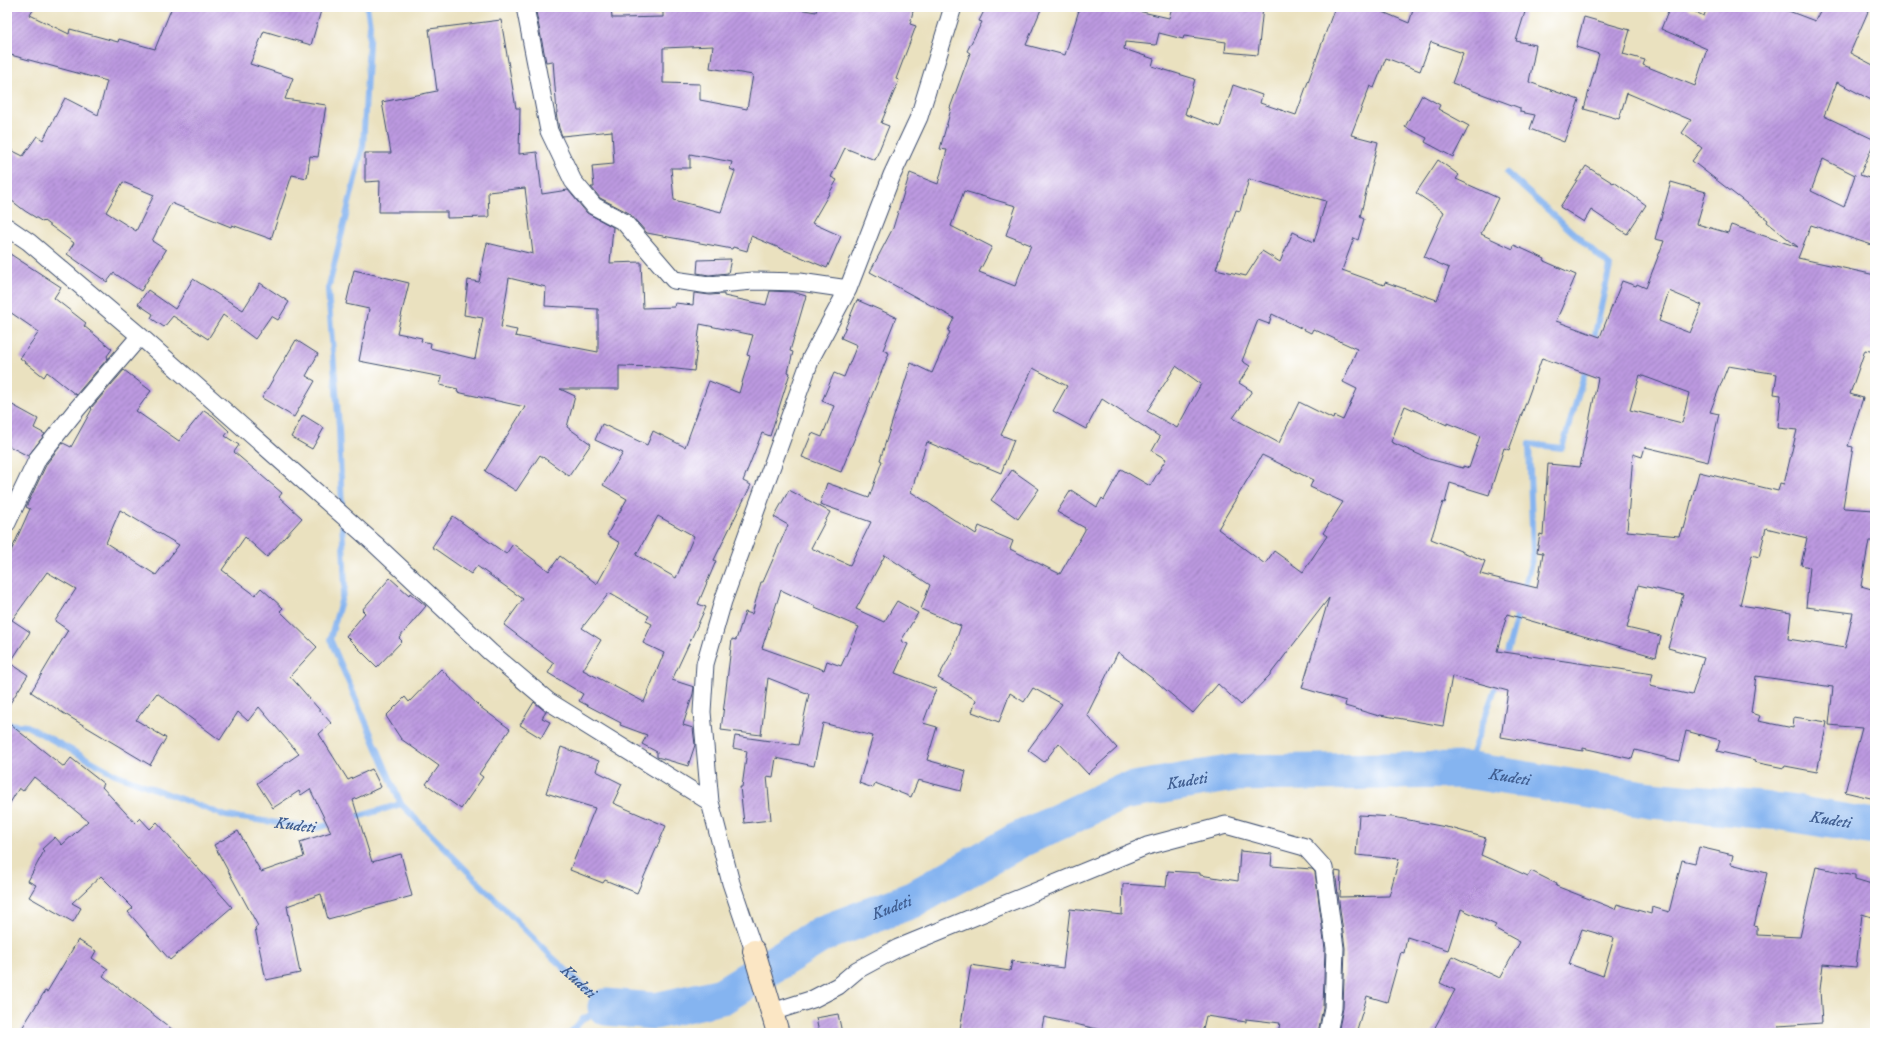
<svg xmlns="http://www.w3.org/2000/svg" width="1882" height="1040" viewBox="0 0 1882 1040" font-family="'IM FELL DW Pica',serif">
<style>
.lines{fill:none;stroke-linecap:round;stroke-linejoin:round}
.stream{stroke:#85b4f0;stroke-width:6}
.river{stroke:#85b4f0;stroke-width:37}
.building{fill:url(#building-hatch);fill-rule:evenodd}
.street-casing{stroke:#3a4a6d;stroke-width:19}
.secondary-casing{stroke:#3a4a6d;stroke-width:24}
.street{stroke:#fff;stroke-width:17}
.secondary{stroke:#fbe6c4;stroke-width:22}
.labels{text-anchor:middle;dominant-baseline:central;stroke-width:3;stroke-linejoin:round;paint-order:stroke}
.water-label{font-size:16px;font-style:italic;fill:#405e91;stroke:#fff}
</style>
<defs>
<pattern id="building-hatch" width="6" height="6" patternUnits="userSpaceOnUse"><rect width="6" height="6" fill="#bc99e0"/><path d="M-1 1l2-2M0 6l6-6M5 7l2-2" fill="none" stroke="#987db9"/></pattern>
</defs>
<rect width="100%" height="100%" fill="#fff"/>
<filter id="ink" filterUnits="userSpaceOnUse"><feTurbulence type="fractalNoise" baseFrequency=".025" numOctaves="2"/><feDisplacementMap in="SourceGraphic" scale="8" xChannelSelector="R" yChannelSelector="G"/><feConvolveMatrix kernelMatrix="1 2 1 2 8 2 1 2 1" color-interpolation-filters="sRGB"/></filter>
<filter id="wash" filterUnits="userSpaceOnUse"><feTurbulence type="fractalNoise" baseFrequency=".012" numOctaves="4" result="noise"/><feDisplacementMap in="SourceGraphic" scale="16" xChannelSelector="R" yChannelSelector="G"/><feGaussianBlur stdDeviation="0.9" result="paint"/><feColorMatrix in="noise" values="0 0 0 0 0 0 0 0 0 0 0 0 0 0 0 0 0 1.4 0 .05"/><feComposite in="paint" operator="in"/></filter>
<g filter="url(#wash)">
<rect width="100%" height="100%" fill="#eae1bf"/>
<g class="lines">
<g class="stream">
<path d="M 1507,173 L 1610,266 L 1593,343"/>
<path d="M 342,510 L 339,427 L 328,290 L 363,146 L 370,25 L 367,7"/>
<path id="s1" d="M 342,519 L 345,587 L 330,639 L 401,804 L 552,957 L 606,1007 L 583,1019 L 570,1033"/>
<path d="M 1523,593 L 1533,556 L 1529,444 L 1562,448 L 1587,366"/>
<path d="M 1505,660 L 1519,609"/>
<path id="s2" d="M 7,724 L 27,726 L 115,774 L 226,816 L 317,828 L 334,823"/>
<path d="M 1466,770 L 1498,680"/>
<path d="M 350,819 L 401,804"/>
</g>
<path class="river" id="s3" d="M 606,1007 L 655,1011 L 722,996 L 822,934 L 912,900 L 1017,841 L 1122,792 L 1234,773 L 1466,770 L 1651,800 L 1782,812 L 1875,827"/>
</g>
<g id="blocks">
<path class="building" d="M 7,7 L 35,7 L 30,15 L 69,34 L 70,29 L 118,42 L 119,39 L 155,49 L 172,7 L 322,7 L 311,45 L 264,31 L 250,64 L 293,78 L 285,99 L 326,105 L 318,157 L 310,156 L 307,178 L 292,175 L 271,239 L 232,225 L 231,227 L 171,203 L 152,241 L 166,250 L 141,291 L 114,273 L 107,282 L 67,254 L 74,243 L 44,221 L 43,222 L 25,211 L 7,197 L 7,148 L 23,156 L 37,136 L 43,140 L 65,98 L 98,115 L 107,81 L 7,54 ZM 123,182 L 154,195 L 136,231 L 106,212 Z
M 535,7 L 611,7 L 612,18 L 620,18 L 663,17 L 663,7 L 786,7 L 816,12 L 817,7 L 914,7 L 910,24 L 916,26 L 896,79 L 899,80 L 881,123 L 889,126 L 875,160 L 845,148 L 831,177 L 837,180 L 812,223 L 841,236 L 827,268 L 751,236 L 747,251 L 733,247 L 732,249 L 647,233 L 629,213 L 600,198 L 591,187 L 594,187 L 592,166 L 614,164 L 612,131 L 562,136 L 559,128 L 556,113 L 557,113 L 553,61 L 546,62 ZM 713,46 L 710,68 L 753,75 L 747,109 L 700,100 L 700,84 L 663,83 L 663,48 ZM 690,154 L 732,162 L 730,169 L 735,171 L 721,212 L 674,200 L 671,168 L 690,168 Z
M 986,7 L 1042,7 L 1026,45 L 1065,55 L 1080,7 L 1120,7 L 1169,18 L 1172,7 L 1263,7 L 1258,55 L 1225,52 L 1226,42 L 1184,36 L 1183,39 L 1159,33 L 1156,45 L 1125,42 L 1124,49 L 1154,59 L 1152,66 L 1195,79 L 1185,114 L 1220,127 L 1233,85 L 1262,95 L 1260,103 L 1296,115 L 1335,7 L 1371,7 L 1409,23 L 1414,7 L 1509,7 L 1525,12 L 1516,41 L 1536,45 L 1529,82 L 1579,100 L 1564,142 L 1530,129 L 1535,115 L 1520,112 L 1520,108 L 1452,83 L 1463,53 L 1431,42 L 1420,71 L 1386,58 L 1374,88 L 1370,86 L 1351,135 L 1378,142 L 1360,217 L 1364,219 L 1358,240 L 1354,238 L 1342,270 L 1384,285 L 1385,282 L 1437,300 L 1449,268 L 1424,257 L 1444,212 L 1416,193 L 1438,160 L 1459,175 L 1456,179 L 1498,198 L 1481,234 L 1513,249 L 1514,245 L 1545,259 L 1544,261 L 1576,275 L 1556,321 L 1600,337 L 1622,281 L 1636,286 L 1637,284 L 1646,288 L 1664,241 L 1655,239 L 1671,182 L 1706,192 L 1697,224 L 1728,233 L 1731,225 L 1798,247 L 1767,222 L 1768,220 L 1692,161 L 1702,148 L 1682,133 L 1691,120 L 1627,93 L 1619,119 L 1584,109 L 1599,54 L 1576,47 L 1584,17 L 1630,30 L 1623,54 L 1645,60 L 1643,65 L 1695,86 L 1707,49 L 1661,29 L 1670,7 L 1685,7 L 1704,16 L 1707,7 L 1778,7 L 1815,21 L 1822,7 L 1870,7 L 1850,53 L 1875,66 L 1875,102 L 1837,82 L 1824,116 L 1875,140 L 1860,175 L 1875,180 L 1875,246 L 1811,225 L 1798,258 L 1875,275 L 1875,352 L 1865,350 L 1850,394 L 1863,398 L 1848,446 L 1853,447 L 1843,507 L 1844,508 L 1875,510 L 1874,541 L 1869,541 L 1861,586 L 1875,590 L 1875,799 L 1845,792 L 1862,728 L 1829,725 L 1833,687 L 1756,676 L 1751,713 L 1760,716 L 1758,721 L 1793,728 L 1794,717 L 1827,722 L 1817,772 L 1785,766 L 1784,768 L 1754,762 L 1755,760 L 1717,751 L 1720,740 L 1686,731 L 1679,761 L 1635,750 L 1632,759 L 1583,748 L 1583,751 L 1501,737 L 1508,691 L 1452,676 L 1443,726 L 1380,715 L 1379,716 L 1345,706 L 1346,701 L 1302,688 L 1329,598 L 1269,676 L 1241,705 L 1218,684 L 1193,713 L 1153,679 L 1118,652 L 1087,715 L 1117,748 L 1088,774 L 1059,743 L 1044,762 L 1028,750 L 1062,704 L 1033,688 L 1024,702 L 1010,693 L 999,722 L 972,712 L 976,700 L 938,678 L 952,652 L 961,626 L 921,609 L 930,585 L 885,555 L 856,609 L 884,622 L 897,601 L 918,613 L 901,641 L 908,644 L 895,673 L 936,689 L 923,723 L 937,727 L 927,760 L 966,771 L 961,791 L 918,780 L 911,797 L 875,783 L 873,788 L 859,783 L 873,736 L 823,723 L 814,766 L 776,758 L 773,777 L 767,776 L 771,820 L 744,823 L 740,787 L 742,787 L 747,751 L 733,748 L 735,736 L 798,745 L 809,694 L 768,678 L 761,735 L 721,730 L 732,639 L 736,640 L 745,612 L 752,614 L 761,582 L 763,582 L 788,525 L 774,517 L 789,490 L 830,512 L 811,548 L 850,565 L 871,522 L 820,504 L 827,483 L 869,498 L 882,461 L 880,460 L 911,363 L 932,373 L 950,332 L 948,331 L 954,318 L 870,272 L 893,228 L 910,173 L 938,184 L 947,150 L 940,149 L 951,109 L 950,108 L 970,53 L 967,51 L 982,22 L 979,21 ZM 1823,159 L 1855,175 L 1844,207 L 1811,191 ZM 1249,179 L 1326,201 L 1314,242 L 1293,232 L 1280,262 L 1262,251 L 1246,276 L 1216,269 L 1236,210 L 1240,211 ZM 964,191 L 1016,206 L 1006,235 L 1031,245 L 1015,286 L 979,272 L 992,247 L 951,226 ZM 1669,291 L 1702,305 L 1690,333 L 1659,321 ZM 1272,314 L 1311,333 L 1313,329 L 1357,349 L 1343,382 L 1357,389 L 1343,420 L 1334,416 L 1333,419 L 1299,402 L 1279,443 L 1233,418 L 1252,391 L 1239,383 L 1250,366 L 1242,361 L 1258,320 L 1269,324 ZM 1542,358 L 1598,378 L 1580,467 L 1548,464 L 1543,535 L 1540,534 L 1537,552 L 1543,553 L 1537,588 L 1480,574 L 1485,561 L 1431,539 L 1443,502 L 1445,503 L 1450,483 L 1489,495 L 1504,448 L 1509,450 ZM 1176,366 L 1201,384 L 1177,428 L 1147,411 ZM 1728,366 L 1777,374 L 1774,394 L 1781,395 L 1778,428 L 1797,430 L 1784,484 L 1780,483 L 1778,491 L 1699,472 L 1684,529 L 1682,528 L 1679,536 L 1627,531 L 1633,454 L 1642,457 L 1645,447 L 1708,462 L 1719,414 L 1710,412 ZM 1033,368 L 1067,386 L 1053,411 L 1086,429 L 1102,399 L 1160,437 L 1152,451 L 1166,459 L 1150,486 L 1121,469 L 1104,500 L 1102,498 L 1097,507 L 1071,490 L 1057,512 L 1085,528 L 1085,530 L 1060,574 L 1010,549 L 1013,541 L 979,526 L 976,534 L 911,492 L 927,442 L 1001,473 L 1014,440 L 1001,435 ZM 1640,375 L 1689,393 L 1682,423 L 1630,410 ZM 1405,406 L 1447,425 L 1447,423 L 1480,436 L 1469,468 L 1463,466 L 1463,468 L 1429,459 L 1391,442 ZM 1262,455 L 1313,480 L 1310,487 L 1343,502 L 1323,533 L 1327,536 L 1303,572 L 1274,551 L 1265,564 L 1218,529 ZM 1766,528 L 1807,538 L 1801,565 L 1810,567 L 1806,607 L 1853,613 L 1845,648 L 1788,639 L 1791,613 L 1740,605 L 1752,555 L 1759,557 ZM 1638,585 L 1683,595 L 1668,648 L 1704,658 L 1692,695 L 1650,686 L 1653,674 L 1497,651 L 1507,614 L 1656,657 L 1661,636 L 1627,628 ZM 781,590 L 815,606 L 815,608 L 859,627 L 841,666 L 827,661 L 824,670 L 762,648 Z
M 501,20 L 516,108 L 520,108 L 519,154 L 537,152 L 542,194 L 568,190 L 587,213 L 613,227 L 610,263 L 641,262 L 643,308 L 674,307 L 675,303 L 693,305 L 694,293 L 710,295 L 724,294 L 724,296 L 766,305 L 770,291 L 793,292 L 806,296 L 790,351 L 793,352 L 788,372 L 790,373 L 770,436 L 762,433 L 743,481 L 751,485 L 714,560 L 716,561 L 698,604 L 706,607 L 672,680 L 694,687 L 693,694 L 683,725 L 693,728 L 695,745 L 688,766 L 657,757 L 657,752 L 642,744 L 647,735 L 620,725 L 621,723 L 579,701 L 583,694 L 548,673 L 554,663 L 504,625 L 523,599 L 477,566 L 471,574 L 432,547 L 453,516 L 506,554 L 513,544 L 549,571 L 560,556 L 597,584 L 620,543 L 607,535 L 627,499 L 603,485 L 623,453 L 595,440 L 602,424 L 647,445 L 653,431 L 685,447 L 709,381 L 739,393 L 750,356 L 747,355 L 753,335 L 700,324 L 694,371 L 659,367 L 619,366 L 619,389 L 560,389 L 575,396 L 567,427 L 591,444 L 569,476 L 540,455 L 516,491 L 485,471 L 525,407 L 457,392 L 458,389 L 440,385 L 442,377 L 359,361 L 369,309 L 346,304 L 354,270 L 409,283 L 397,333 L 422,338 L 421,341 L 431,343 L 430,348 L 475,359 L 483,318 L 464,315 L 468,280 L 479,282 L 487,243 L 533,254 L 525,188 L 488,192 L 489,217 L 447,218 L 447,212 L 379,212 L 380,181 L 365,182 L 365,153 L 391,153 L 382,102 L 437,91 L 429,29 ZM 509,278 L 546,287 L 545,306 L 598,309 L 598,352 L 515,336 L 517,330 L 501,327 ZM 658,516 L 694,536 L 676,578 L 636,555 ZM 609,593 L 649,616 L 646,621 L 652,624 L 643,643 L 664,653 L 644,702 L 583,670 L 601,640 L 582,628 Z
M 1422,95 L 1440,105 L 1438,109 L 1469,126 L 1453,157 L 1425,142 L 1427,138 L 1405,127 Z
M 1586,166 L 1613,183 L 1614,182 L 1646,205 L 1627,234 L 1591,210 L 1584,222 L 1560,207 Z
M 7,252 L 61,287 L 54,298 L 86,323 L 84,326 L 112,349 L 107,356 L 108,358 L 76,395 L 47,372 L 44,377 L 20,358 L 39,332 L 7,310 Z
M 731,259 L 728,273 L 709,275 L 697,273 L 698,260 Z
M 193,279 L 243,310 L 260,283 L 289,302 L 278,320 L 271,316 L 255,339 L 223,315 L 208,339 L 173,316 L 164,327 L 151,318 L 153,314 L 138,304 L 148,290 L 175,309 Z
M 857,300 L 896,317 L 883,350 L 889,353 L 841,472 L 802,457 L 812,433 L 822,437 L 834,406 L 822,401 L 834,373 L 844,377 L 857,345 L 841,338 Z
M 296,340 L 318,354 L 306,376 L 315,381 L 294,417 L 262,398 Z
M 124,370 L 151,391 L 136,411 L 179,441 L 204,410 L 213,416 L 229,431 L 225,436 L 239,445 L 234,452 L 282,493 L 279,497 L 302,518 L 267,557 L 245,537 L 222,570 L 255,595 L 261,588 L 283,608 L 280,611 L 317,647 L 290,676 L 331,723 L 319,734 L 348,780 L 372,769 L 381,787 L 353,800 L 372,862 L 401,854 L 412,896 L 328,919 L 321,894 L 287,906 L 300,973 L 266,980 L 255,928 L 258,926 L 214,845 L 238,831 L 261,872 L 304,857 L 300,842 L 331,832 L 310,789 L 301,795 L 299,791 L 273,808 L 257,783 L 299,754 L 259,707 L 248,721 L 238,712 L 220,740 L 157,693 L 136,720 L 166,738 L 150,765 L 63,713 L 31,692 L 68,630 L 55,621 L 76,589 L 47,572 L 12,620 L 30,632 L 10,663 L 28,675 L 7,708 L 7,560 L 30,509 L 26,507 L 47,463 L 63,443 L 71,447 L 92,409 L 91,408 ZM 120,510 L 179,545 L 156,575 L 106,543 Z
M 7,402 L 38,419 L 34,428 L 45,434 L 28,456 L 7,445 Z
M 303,415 L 324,428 L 312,449 L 291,437 Z
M 1012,470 L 1039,489 L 1018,519 L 991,500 Z
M 390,578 L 409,595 L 410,593 L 426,606 L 399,638 L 402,641 L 377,667 L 346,636 L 365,613 L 362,610 Z
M 441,669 L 480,707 L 510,729 L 479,774 L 483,777 L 461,809 L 426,784 L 439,766 L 401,739 L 386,716 L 405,697 L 409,702 Z
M 534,702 L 546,712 L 542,718 L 550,722 L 541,738 L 520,725 Z
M 7,722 L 64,767 L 71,758 L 104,784 L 102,787 L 135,823 L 140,818 L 150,829 L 157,822 L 232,907 L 170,960 L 128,912 L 133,908 L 101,876 L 72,903 L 81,908 L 73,922 L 29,897 L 36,885 L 28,881 L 44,851 L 42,849 L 55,837 L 62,845 L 88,821 L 34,777 L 23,791 L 19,788 L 7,808 Z
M 561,747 L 599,761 L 596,771 L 622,784 L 613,803 L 666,826 L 637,893 L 605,880 L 603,883 L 570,870 L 595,808 L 546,793 Z
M 1359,815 L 1393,817 L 1451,828 L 1486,838 L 1481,855 L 1528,876 L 1531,871 L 1557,884 L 1556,886 L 1615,909 L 1617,904 L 1651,914 L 1652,907 L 1669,912 L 1682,860 L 1695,863 L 1699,847 L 1733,855 L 1731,864 L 1767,873 L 1754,926 L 1757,927 L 1757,935 L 1800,937 L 1816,867 L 1855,875 L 1855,879 L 1875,885 L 1875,918 L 1862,914 L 1856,967 L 1823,964 L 1820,990 L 1822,1023 L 1779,1026 L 1780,1033 L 1432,1033 L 1455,990 L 1440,983 L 1452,956 L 1500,978 L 1520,942 L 1494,928 L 1496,925 L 1461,909 L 1448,950 L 1407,937 L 1404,953 L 1401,952 L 1387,1002 L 1367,996 L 1356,1033 L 1338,1033 L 1343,1008 L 1345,948 L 1335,871 L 1341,872 L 1340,897 L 1389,896 L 1399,859 L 1356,855 ZM 1582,929 L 1614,938 L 1603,976 L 1569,964 Z
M 1240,851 L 1272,854 L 1271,866 L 1312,869 L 1315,872 L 1325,949 L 1323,1007 L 1318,1033 L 1278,1033 L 1280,1023 L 1246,1019 L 1246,1022 L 1206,1016 L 1202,1033 L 1115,1033 L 1044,1017 L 1041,1033 L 983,1033 L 960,1029 L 971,965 L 1010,971 L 1012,961 L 1063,968 L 1070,909 L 1122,915 L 1123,884 L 1166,887 L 1168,871 L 1200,873 L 1200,875 L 1238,881 Z
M 78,940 L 96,951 L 92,958 L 108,969 L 103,976 L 177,1033 L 19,1033 L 45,991 L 47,992 Z
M 838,1014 L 842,1033 L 819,1033 L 816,1018 Z"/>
</g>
</g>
<g filter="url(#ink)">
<use href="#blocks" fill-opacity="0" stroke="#3a4a6d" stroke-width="1"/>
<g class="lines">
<defs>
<path id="street" d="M 525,7 L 549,131 L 573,181 L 594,206 L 624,222 L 674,280 L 709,285 L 753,281 L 800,282 L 848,289
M 7,227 L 29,242 L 140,336 L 375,544 L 490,652 L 548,701 L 710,802
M 7,523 L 38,458 L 77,409 L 140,336
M 754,951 L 731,883 L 710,802 L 702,712 L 705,664 L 723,601 L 811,358 L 848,289 L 892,175 L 919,117 L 953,7
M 772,1012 L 813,999 L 838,986 L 857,970 L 898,948 L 1147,846 L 1226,825 L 1305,847 L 1324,868 L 1335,948 L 1333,1008 L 1328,1033"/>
<path id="secondary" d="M 754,951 L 778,1033"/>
</defs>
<use href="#street" class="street-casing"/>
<use href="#secondary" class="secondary-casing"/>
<use href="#street" class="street"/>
<use href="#secondary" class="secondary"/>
</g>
</g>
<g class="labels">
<g class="water-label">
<text stroke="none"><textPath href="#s3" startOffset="958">Kudeti</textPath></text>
<text stroke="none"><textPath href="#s3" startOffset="634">Kudeti</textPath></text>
<text stroke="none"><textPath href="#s3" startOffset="1282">Kudeti</textPath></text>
<text stroke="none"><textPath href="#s2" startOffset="309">Kudeti</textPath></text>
<text stroke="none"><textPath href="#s3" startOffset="310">Kudeti</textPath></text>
<text stroke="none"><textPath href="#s1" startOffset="553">Kudeti</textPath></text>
</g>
</g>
<rect width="1882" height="1040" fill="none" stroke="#fff" stroke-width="24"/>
</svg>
